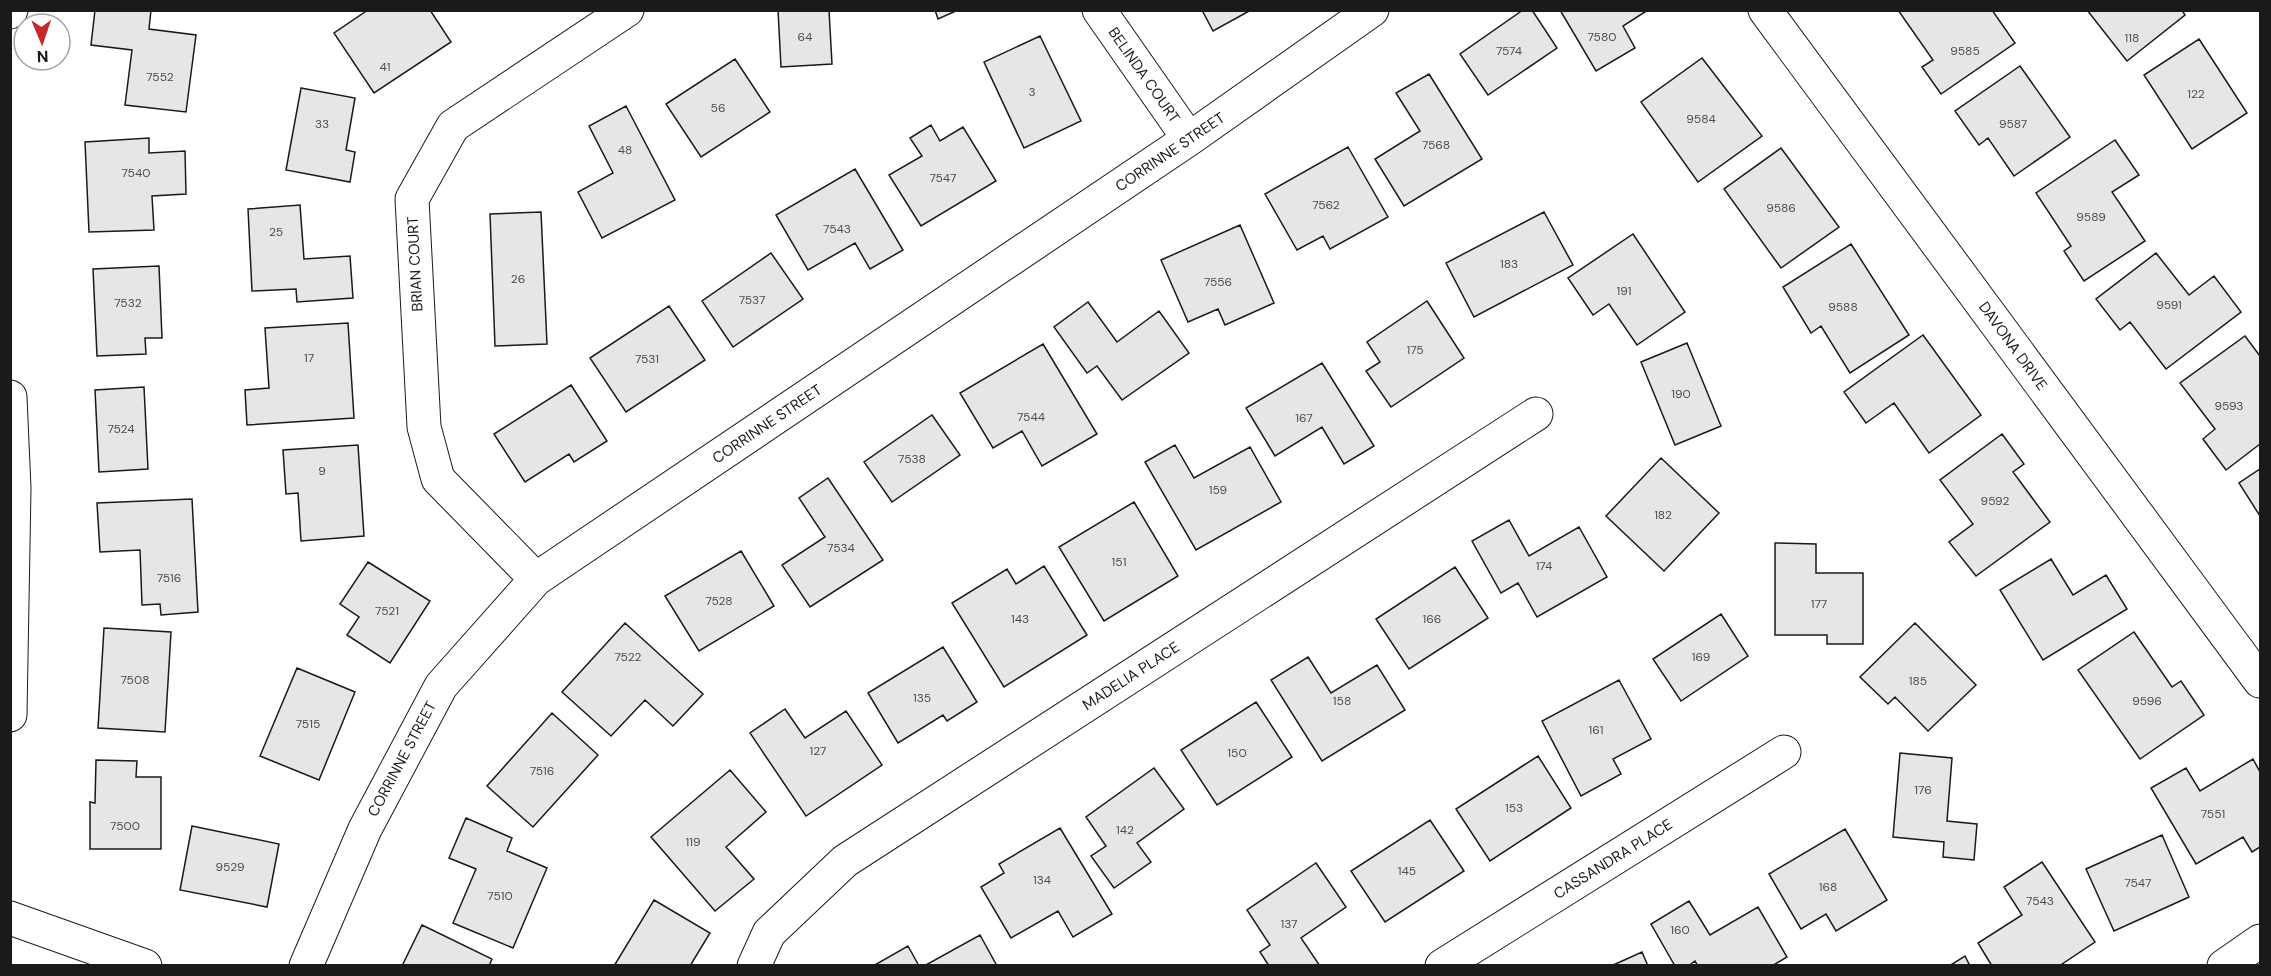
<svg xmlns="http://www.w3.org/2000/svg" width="2271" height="976" viewBox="0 0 2271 976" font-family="'DM Sans',sans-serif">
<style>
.building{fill:#e6e6e6;stroke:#1a1a1a;stroke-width:1.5}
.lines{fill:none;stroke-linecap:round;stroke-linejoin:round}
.street-casing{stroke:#1a1a1a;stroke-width:35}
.secondary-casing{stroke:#1a1a1a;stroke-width:35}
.street{stroke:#fff;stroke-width:33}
.secondary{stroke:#fff;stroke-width:33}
.labels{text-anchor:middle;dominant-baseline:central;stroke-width:4.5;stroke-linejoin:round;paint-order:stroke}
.number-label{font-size:12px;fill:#4d4d4d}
.street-label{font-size:15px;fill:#1a1a1a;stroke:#fff}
</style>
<rect width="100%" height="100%" fill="#fff"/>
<path class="building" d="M 95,10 L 151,10 L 149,29 L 196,35 L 186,112 L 125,105 L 132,50 L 91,45 Z
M 368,10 L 430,10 L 451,42 L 374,93 L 334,33 Z
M 778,10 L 829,10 L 832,64 L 781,67 Z
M 935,10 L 958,10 L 938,19 Z
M 1202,10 L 1251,10 L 1213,31 Z
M 1523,10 L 1532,10 L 1557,48 L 1488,95 L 1460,54 Z
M 1560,10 L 1648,10 L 1623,26 L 1635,48 L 1596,71 Z
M 1898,10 L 1992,10 L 2015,43 L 1941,94 L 1922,67 L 1933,60 Z
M 2087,10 L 2182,10 L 2185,15 L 2127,61 Z
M 1040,36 L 1081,121 L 1024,148 L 984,62 Z
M 2199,39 L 2247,113 L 2192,149 L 2144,75 Z
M 1702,58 L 1762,136 L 1698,182 L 1641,102 Z
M 735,59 L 770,112 L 701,157 L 666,104 Z
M 2020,66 L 2070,137 L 2014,176 L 1988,138 L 1979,145 L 1955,111 Z
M 1429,74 L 1482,159 L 1404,206 L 1375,159 L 1420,131 L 1396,93 Z
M 301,88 L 355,98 L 346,150 L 355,152 L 350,182 L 286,170 Z
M 626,106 L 675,200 L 602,238 L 578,192 L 613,173 L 589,126 Z
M 931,125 L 940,141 L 963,127 L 996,181 L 921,226 L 889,175 L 922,156 L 910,138 Z
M 149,138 L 149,153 L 185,151 L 186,194 L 152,196 L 154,230 L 89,232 L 85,142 Z
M 2115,140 L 2139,175 L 2112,192 L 2145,241 L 2084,281 L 2064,251 L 2071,246 L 2036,193 Z
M 1348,147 L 1388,217 L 1330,249 L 1323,236 L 1297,250 L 1265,194 Z
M 1781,148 L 1839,227 L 1781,268 L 1724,189 Z
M 855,169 L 903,250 L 870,269 L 855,243 L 808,270 L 776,215 Z
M 300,205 L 304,259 L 350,256 L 353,298 L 297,302 L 296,289 L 252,291 L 248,209 Z
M 541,212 L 547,344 L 495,346 L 490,214 Z
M 1544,212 L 1573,265 L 1474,317 L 1446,263 Z
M 1240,225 L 1274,303 L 1225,325 L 1218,309 L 1188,322 L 1161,260 Z
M 1633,234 L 1685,312 L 1637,345 L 1609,304 L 1593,315 L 1568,278 Z
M 1851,244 L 1909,335 L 1850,373 L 1821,326 L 1811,333 L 1783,287 Z
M 771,253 L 803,299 L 733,347 L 702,301 Z
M 2156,253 L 2189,295 L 2214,276 L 2241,312 L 2166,369 L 2130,322 L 2120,330 L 2096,299 Z
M 159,266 L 162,338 L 145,338 L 146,354 L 97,356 L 93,269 Z
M 1427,301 L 1464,358 L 1391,407 L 1366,371 L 1380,362 L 1367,342 Z
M 1088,302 L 1117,342 L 1159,311 L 1189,353 L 1122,400 L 1097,366 L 1087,373 L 1054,327 Z
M 669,306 L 705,360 L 626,412 L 590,358 Z
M 348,323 L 354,418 L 247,425 L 245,390 L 269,388 L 265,328 Z
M 1923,335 L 1981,415 L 1929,453 L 1894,403 L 1866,423 L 1844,392 Z
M 2245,336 L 2260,356 L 2260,444 L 2226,470 L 2203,439 L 2215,429 L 2180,383 Z
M 1687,343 L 1721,426 L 1675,445 L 1641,362 Z
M 1043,344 L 1097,434 L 1042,466 L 1022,431 L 993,448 L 960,393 Z
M 1322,363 L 1374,446 L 1344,464 L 1322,427 L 1275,456 L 1246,408 Z
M 571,385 L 607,441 L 574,462 L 569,454 L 525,482 L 494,434 Z
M 144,387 L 148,469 L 99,472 L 95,390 Z
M 932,415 L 960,455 L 892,502 L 864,462 Z
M 2002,434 L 2024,464 L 2013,472 L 2050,522 L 1976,576 L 1949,542 L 1973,524 L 1940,480 Z
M 358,445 L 364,536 L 301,541 L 298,493 L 286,494 L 283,450 Z
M 1175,445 L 1194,478 L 1250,447 L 1281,502 L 1196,550 L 1145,462 Z
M 1661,458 L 1719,513 L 1664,571 L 1606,516 Z
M 2260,469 L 2260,516 L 2239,483 Z
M 828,478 L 883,560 L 810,607 L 782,565 L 825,537 L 799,498 Z
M 192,499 L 198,612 L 161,615 L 160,604 L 142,605 L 140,550 L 100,552 L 97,503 Z
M 1134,502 L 1178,576 L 1104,621 L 1059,547 Z
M 1509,520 L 1529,556 L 1579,527 L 1607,577 L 1537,617 L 1518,583 L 1501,593 L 1472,541 Z
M 1775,543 L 1816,544 L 1816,573 L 1863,573 L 1863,644 L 1827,644 L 1827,635 L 1775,635 Z
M 741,551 L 774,606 L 699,651 L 665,596 Z
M 2051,559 L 2073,595 L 2106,575 L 2127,609 L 2043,660 L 2000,590 Z
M 368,562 L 430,601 L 390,663 L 347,635 L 359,617 L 340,604 Z
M 1044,566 L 1087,635 L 1004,687 L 952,603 L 1007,569 L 1016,584 Z
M 1455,567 L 1488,618 L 1409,669 L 1376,619 Z
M 1721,614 L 1748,656 L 1681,701 L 1653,659 Z
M 625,623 L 703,694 L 673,726 L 645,700 L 611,736 L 562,692 Z
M 1915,623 L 1976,685 L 1928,731 L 1895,697 L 1888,704 L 1860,677 Z
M 104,628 L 171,632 L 165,732 L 98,728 Z
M 2134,632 L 2172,687 L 2181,681 L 2204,715 L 2140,759 L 2078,670 Z
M 943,647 L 977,702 L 947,721 L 943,715 L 898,743 L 868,693 Z
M 1308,657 L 1331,693 L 1377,665 L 1405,710 L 1322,761 L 1271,680 Z
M 297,668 L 355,692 L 319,780 L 260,756 Z
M 1619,680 L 1651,739 L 1613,759 L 1621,774 L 1581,796 L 1542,721 Z
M 1256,702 L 1292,757 L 1217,805 L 1181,750 Z
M 785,709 L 805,738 L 846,711 L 882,765 L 806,816 L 750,733 Z
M 552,713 L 598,755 L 533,827 L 487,786 Z
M 1900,753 L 1952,758 L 1947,821 L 1977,824 L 1974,860 L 1943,857 L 1944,842 L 1893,837 Z
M 1538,756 L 1571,808 L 1490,861 L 1456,809 Z
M 2253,759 L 2260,772 L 2260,847 L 2252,852 L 2243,837 L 2196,864 L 2151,788 L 2186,768 L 2200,791 Z
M 96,760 L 137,761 L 136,777 L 161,777 L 161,849 L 90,849 L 90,802 L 95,803 Z
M 1154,768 L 1184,809 L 1137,843 L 1151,862 L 1114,888 L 1091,856 L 1106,846 L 1086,817 Z
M 730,770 L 766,812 L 726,847 L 754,879 L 715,911 L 651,837 Z
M 466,818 L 512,838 L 507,851 L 547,868 L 513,948 L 453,923 L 476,869 L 449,858 Z
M 1430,820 L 1464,871 L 1385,922 L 1351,871 Z
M 192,826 L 279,844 L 267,907 L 180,890 Z
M 1060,828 L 1112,914 L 1073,937 L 1058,911 L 1011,938 L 981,887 L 1004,873 L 999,864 Z
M 1845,829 L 1887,900 L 1836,931 L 1826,914 L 1801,929 L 1769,874 Z
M 2162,835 L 2189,897 L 2114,931 L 2086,869 Z
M 2042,862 L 2095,942 L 2059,966 L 1992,966 L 1978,943 L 2022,915 L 2004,887 Z
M 1316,863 L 1346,907 L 1301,938 L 1320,966 L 1269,966 L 1260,952 L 1270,945 L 1247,910 Z
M 654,900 L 710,933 L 690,966 L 614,966 Z
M 1689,901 L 1710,935 L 1758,907 L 1787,957 L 1772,966 L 1698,966 L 1695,961 L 1688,966 L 1675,966 L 1651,924 Z
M 422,925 L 492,959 L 489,966 L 402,966 Z
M 980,935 L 997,966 L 924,966 Z
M 908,946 L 919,966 L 873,966 Z
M 1642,952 L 1648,966 L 1611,966 Z
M 1965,956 L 1970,966 L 1949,966 Z"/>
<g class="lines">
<defs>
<path id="street" d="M 1099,10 L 1189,139
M 10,12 L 11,10
M 10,397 L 14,488 L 10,715
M 536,579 L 438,479 L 424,427 L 412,199 L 453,126 L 627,10
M 10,918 L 145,966
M 306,966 L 365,829 L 441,686 L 536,579 L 1189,139 L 1372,10
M 754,966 L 769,933 L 845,861 L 1536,414
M 1442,966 L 1784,752
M 2224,966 L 2260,941"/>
<path id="secondary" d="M 1765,10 L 2260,681"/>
</defs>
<use href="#street" class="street-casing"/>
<use href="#secondary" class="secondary-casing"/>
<use href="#street" class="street"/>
<use href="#secondary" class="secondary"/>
</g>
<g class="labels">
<g class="number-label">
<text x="805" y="37">64</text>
<text x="1602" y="37">7580</text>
<text x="2132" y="38">118</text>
<text x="1509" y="51">7574</text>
<text x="1965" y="51">9585</text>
<text x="385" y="67">41</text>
<text x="160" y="77">7552</text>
<text x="1032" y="92">3</text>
<text x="2196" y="94">122</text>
<text x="718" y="108">56</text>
<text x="1701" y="119">9584</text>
<text x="322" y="124">33</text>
<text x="2013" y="124">9587</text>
<text x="1436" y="145">7568</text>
<text x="625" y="150">48</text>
<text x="136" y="173">7540</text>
<text x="943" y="178">7547</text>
<text x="1326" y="205">7562</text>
<text x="1781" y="208">9586</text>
<text x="2091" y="217">9589</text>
<text x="837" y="229">7543</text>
<text x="276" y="232">25</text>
<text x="1509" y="264">183</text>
<text x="518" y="279">26</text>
<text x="1218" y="282">7556</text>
<text x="1624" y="291">191</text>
<text x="752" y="300">7537</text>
<text x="128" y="303">7532</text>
<text x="2169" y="305">9591</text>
<text x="1843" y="307">9588</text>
<text x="1415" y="350">175</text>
<text x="309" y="358">17</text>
<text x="647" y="359">7531</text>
<text x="1681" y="394">190</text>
<text x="2229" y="406">9593</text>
<text x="1031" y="417">7544</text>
<text x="1304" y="418">167</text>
<text x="121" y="429">7524</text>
<text x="912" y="459">7538</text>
<text x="322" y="471">9</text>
<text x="1218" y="490">159</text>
<text x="1995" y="501">9592</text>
<text x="1663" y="515">182</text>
<text x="841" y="548">7534</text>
<text x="1119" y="562">151</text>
<text x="1544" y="566">174</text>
<text x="169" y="578">7516</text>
<text x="719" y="601">7528</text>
<text x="1819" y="604">177</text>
<text x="387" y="611">7521</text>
<text x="1020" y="619">143</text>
<text x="1432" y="619">166</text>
<text x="628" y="657">7522</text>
<text x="1701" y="657">169</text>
<text x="135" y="680">7508</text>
<text x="1918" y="681">185</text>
<text x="922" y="698">135</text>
<text x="1342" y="701">158</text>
<text x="2147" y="701">9596</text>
<text x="308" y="724">7515</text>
<text x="1596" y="730">161</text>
<text x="818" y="751">127</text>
<text x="1237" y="753">150</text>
<text x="542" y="771">7516</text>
<text x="1923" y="790">176</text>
<text x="1514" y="808">153</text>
<text x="2213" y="814">7551</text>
<text x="125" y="826">7500</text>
<text x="1125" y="830">142</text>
<text x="693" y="842">119</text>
<text x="230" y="867">9529</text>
<text x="1407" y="871">145</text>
<text x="1042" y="880">134</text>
<text x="2138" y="883">7547</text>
<text x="1828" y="887">168</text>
<text x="500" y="896">7510</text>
<text x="2040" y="901">7543</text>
<text x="1289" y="924">137</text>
<text x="1680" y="930">160</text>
</g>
<g class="street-label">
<text transform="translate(1144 75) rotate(55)">BELINDA COURT</text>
<text transform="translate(1170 152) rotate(-34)">CORRINNE STREET</text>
<text transform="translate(415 264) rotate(-93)">BRIAN COURT</text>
<text transform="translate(2013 346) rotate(54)">DAVONA DRIVE</text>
<text transform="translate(767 424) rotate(-34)">CORRINNE STREET</text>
<text transform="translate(1131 676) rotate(-33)">MADELIA PLACE</text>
<text transform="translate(402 759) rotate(-62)">CORRINNE STREET</text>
<text transform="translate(1613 859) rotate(-32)">CASSANDRA PLACE</text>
</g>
</g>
<rect width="2271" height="976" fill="none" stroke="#1a1a1a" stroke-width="24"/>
<g transform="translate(42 42) rotate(178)"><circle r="28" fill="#ffffff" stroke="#a3a3a3" stroke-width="1.5"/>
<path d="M0-4.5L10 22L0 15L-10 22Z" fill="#c62828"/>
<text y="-9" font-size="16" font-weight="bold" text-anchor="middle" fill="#1a1a1a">N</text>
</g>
</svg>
